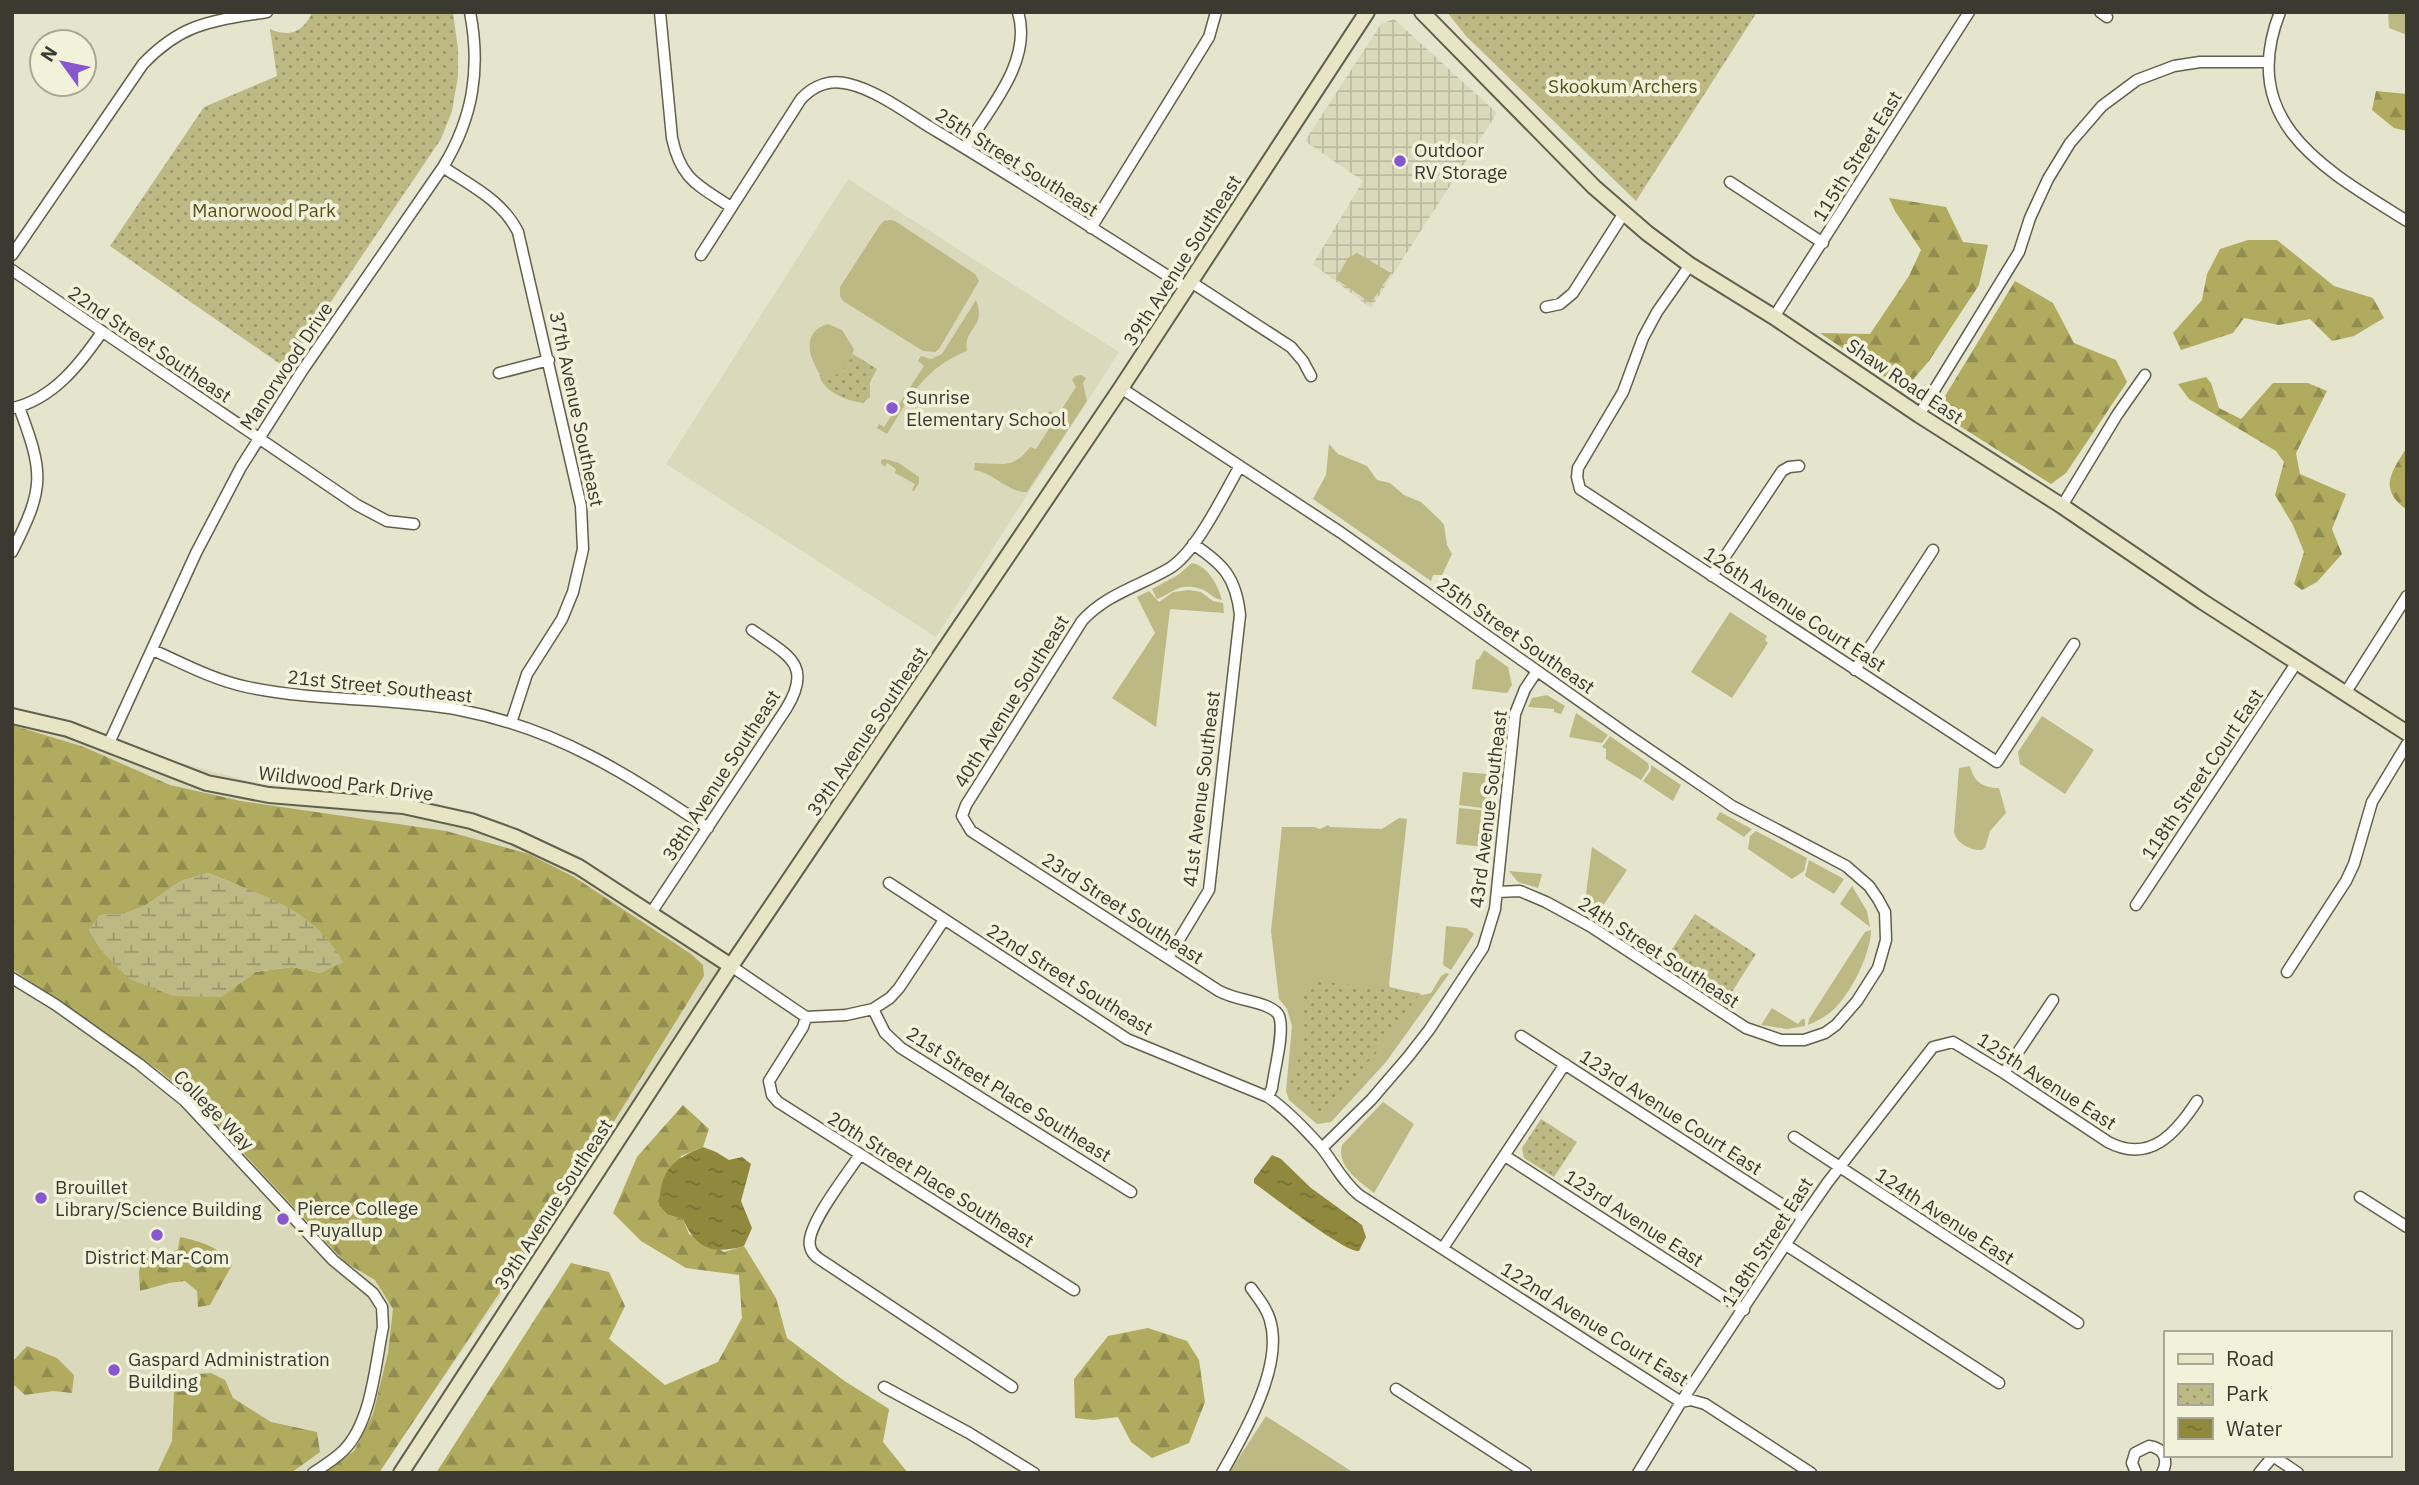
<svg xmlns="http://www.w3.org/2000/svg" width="2419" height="1485" viewBox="0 0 2419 1485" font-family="'IBM Plex Sans',sans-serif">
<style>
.built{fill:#dbd9bb}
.industrial{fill:url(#industrial-grid)}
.grass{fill:#bdb984}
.forest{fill:url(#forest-firs);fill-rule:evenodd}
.wetland{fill:url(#wetland-marsh)}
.park{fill:url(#park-dots)}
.water{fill:url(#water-ripples)}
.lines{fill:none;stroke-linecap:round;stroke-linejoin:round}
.street-casing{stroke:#61604c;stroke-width:13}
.secondary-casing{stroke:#61604c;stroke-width:18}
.street{stroke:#fff;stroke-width:10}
.secondary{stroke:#e8e5c6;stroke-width:14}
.poi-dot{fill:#8857d0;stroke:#f2f1da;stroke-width:2.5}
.labels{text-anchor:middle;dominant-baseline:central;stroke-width:7;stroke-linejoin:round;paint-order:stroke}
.park-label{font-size:19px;fill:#575219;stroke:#f2f1da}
.poi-label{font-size:19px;fill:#3b3a31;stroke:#f2f1da;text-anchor:start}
.street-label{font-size:19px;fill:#3b3a31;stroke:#f2f1da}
</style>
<defs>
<pattern id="industrial-grid" width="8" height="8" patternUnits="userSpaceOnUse" patternTransform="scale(1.75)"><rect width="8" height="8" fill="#dbd9bb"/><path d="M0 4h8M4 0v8" fill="none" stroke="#bdbba1"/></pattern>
<pattern id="forest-firs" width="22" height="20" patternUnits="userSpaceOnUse" patternTransform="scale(1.75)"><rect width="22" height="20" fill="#b1ab5f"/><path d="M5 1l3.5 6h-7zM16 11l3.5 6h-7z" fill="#918c4f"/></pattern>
<pattern id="wetland-marsh" width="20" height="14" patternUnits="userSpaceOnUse" patternTransform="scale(1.75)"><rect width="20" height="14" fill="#bdb984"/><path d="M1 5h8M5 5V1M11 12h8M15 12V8" fill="none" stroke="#9b976d"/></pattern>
<pattern id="park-dots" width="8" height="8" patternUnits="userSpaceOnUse" patternTransform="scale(1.75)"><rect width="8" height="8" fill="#bdb984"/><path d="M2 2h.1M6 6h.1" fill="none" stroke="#9b976d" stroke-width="1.8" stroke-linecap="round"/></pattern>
<pattern id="water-ripples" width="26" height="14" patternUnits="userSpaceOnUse" patternTransform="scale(1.75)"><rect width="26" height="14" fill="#8f883d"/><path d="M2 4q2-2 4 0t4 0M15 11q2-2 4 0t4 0" fill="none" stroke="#767034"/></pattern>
</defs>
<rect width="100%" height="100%" fill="#e5e4cd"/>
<path class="built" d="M 848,179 L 1119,352 L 936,637 L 666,464 Z
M 12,717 L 311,798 L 515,837 L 731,966 L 377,1473 L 12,1473 Z"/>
<path class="industrial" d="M 1394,19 L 1497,113 L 1371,308 L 1313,264 L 1363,181 L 1305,141 L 1381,24 Z"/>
<path class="grass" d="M 2388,12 L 2407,12 L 2407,35 L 2389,28 Z
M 890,220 L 895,221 L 975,274 L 979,281 L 939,349 L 935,352 L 923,351 L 843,301 L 840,296 L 840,287 L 880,225 L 884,221 Z
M 1357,253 L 1391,273 L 1371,303 L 1336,279 L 1348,258 Z
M 976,300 C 987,329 963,326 967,351 C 924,368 910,397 887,434 L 877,428 L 879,424 L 884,427 L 924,366 L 918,361 L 921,356 L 931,359 L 942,354 Z
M 828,324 L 842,330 L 854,349 C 851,361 839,383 824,377 C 819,375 816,368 814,363 C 806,347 808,329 828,324 Z
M 1081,375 L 1086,378 L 1083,383 L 1087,401 L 1027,492 C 1008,493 993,472 974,470 L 975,463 C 1001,463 1013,470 1030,447 L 1036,449 L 1054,421 L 1047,414 L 1050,411 L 1058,415 L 1076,387 L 1072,380 L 1075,376 Z
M 1329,444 L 1338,454 L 1367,466 L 1377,480 L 1390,483 L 1404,495 L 1421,502 L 1440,520 L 1444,525 L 1447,545 L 1452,554 L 1442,575 L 1433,575 L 1431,581 L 1313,499 L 1326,475 Z
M 885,459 L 899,463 L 919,477 L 919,483 L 914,491 L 912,490 L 915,484 L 895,473 L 896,469 L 887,463 L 885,467 L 881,464 L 881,460 Z
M 1192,563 C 1208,566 1218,585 1222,600 C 1212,599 1210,592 1201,589 C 1177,582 1173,594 1157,599 L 1152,589 L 1178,575 Z
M 1189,590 L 1201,592 L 1213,601 L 1223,603 L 1224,613 L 1170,609 L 1156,727 L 1112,698 L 1155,633 L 1137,597 L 1149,591 L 1159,602 L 1173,592 Z
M 1730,612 L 1767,636 L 1765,640 L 1768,643 L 1732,698 L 1691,672 Z
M 1484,650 L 1508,667 L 1512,685 L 1507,693 L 1472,689 L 1476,660 L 1479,659 Z
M 1547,695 L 1565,706 L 1561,714 L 1554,712 L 1554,709 L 1528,707 L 1532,698 Z
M 1576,713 L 1608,735 L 1602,743 L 1569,737 Z
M 2042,716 L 2094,750 L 2065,794 L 2020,764 L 2018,752 Z
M 1610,736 L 1648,763 L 1649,768 L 1641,780 L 1606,759 L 1606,749 L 1602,747 Z
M 1651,765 L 1681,785 L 1673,801 L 1643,781 L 1651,770 Z
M 1970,766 C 1974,782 1983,788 1999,788 L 2006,813 L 1990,831 L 1985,848 L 1981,850 C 1970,850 1957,844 1954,832 L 1959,768 Z
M 1463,772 L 1486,774 L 1493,779 L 1490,809 L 1459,805 Z
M 1459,808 L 1489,811 L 1486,847 L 1456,844 Z
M 1720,812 L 1752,829 L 1744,837 L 1716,819 Z
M 1399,818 L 1407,819 L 1389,984 L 1390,987 L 1423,995 L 1431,993 L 1441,976 L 1446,973 L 1449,974 L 1386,1062 L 1331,1122 L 1317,1124 L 1289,1100 L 1286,1091 L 1292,1026 L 1287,1009 L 1279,999 L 1271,931 L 1282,827 L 1314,827 L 1320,829 L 1328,825 L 1330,827 L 1382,829 Z
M 1756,831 L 1807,858 L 1804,871 L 1792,879 L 1748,849 L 1750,836 Z
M 1592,847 L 1627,870 L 1594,919 L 1576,908 L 1586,894 Z
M 1809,860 L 1844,879 L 1834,894 L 1805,876 Z
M 1509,871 L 1542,874 L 1538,888 L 1518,882 Z
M 1852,886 L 1867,911 L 1870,927 L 1840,904 Z
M 1446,926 L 1466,928 L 1474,934 L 1451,970 L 1443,965 Z
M 1871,930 C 1871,954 1850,995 1832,1011 C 1825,1017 1817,1021 1808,1025 L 1809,1019 L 1865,932 Z
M 1772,1008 L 1798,1024 L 1803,1018 L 1805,1020 L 1805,1026 L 1787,1029 L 1761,1025 Z
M 1383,1102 L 1414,1124 L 1374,1193 C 1359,1181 1336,1166 1342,1145 Z
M 1266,1416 L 1354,1473 L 1229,1473 Z"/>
<path class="forest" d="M 2376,91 L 2407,94 L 2407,131 L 2394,128 L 2372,110 Z
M 1889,198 L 1946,207 L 1963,242 L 1988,245 L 1979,285 L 1929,361 L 1904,390 L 1820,333 L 1870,334 L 1909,276 L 1921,250 L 1895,211 Z
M 2248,240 L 2277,240 L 2334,286 L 2373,298 L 2384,318 L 2354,336 L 2332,341 L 2310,319 L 2279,325 L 2244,318 L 2233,333 L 2181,350 L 2173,333 L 2202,300 L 2207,274 L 2220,249 Z
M 2015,281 L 2053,303 L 2074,343 L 2116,360 L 2127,382 L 2066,473 L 2051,484 L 1936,411 Z
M 2206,377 L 2211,383 L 2219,408 L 2241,419 L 2273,383 L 2308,383 L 2327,391 L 2296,453 L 2300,474 L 2346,494 L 2332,529 L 2342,554 L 2317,582 L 2302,590 L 2294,584 L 2304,552 L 2293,525 L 2275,495 L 2284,462 L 2276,451 L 2189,399 L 2178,384 Z
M 2407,447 L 2407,510 C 2377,488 2392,472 2407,447 Z
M 12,725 L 84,747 L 170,785 L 241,801 L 446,831 L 529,854 L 574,877 L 691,954 L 703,965 L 704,976 L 613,1123 L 379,1473 L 325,1473 L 354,1451 L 373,1414 L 388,1353 L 393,1309 L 375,1280 L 345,1262 L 192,1098 L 161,1072 L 12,969 ZM 208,873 L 238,885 L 321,973 L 292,967 L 255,972 L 221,997 L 130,979 L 102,951 L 89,930 L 100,915 L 123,914 L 143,907 L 181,881 Z
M 683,1105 L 709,1129 L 703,1147 L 681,1156 L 668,1215 L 683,1219 L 689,1234 L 724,1252 L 744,1246 L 776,1298 L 787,1338 L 846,1382 L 889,1409 L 883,1442 L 908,1473 L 436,1473 L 571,1263 L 609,1272 L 625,1306 L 609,1339 L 665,1385 L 718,1362 L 742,1318 L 739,1275 L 686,1268 L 641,1241 L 613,1213 L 637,1157 Z
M 180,1237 C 200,1241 222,1248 232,1265 L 210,1305 L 198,1307 L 197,1291 L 185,1281 L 169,1283 L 140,1291 L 139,1272 L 144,1250 L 171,1253 L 178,1249 Z
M 1148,1328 L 1187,1341 L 1199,1360 L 1205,1402 L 1189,1443 L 1152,1458 L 1131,1442 L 1118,1417 L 1093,1420 L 1075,1418 L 1074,1379 L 1108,1336 Z
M 27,1346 L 57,1358 L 74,1375 L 72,1393 L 53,1391 L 25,1395 L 13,1384 L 12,1362 Z
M 211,1373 L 225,1380 L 233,1398 L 271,1422 L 317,1432 L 320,1452 L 291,1473 L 157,1473 L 172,1441 L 174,1390 L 198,1374 Z"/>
<path class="wetland" d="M 208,873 C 262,896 313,907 343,962 L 321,973 L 292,967 L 255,972 L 221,997 L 173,996 L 129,979 L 102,951 L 89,930 L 100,915 L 123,914 L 143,907 L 181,881 Z"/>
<path class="park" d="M 312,12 L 453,12 L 458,49 L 458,76 L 452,111 L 441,139 L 286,368 L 110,246 L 204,107 L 277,76 L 270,29 C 289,38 304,32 312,12 Z
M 1447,12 L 1757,12 L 1636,201 L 1466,36 Z
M 853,354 L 877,369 L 870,382 L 870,397 L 863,403 C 847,401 821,391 819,373 L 824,377 C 840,378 846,367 853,354 Z
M 1695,914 L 1756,954 L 1725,1003 L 1663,963 Z
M 1308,980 L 1420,993 L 1381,1046 L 1379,1045 L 1377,1048 L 1379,1050 L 1323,1112 L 1320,1112 L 1290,1084 L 1304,1043 L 1305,1028 L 1299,1010 Z
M 1541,1119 L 1577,1142 L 1554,1177 L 1524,1158 L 1522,1148 Z"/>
<path class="water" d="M 703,1147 L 716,1152 L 729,1160 L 742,1157 L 751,1164 L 741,1201 L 752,1228 L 744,1246 C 713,1255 696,1249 683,1219 L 668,1215 L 659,1205 C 661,1170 671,1160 703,1147 Z
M 1272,1155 L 1281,1159 L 1311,1188 L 1362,1225 L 1366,1237 L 1359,1251 C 1345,1253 1270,1194 1254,1183 L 1254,1179 Z"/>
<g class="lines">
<defs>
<path id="street" d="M 660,12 L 672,138 C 681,180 698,185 731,207
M 2100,12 L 2107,17
M 2280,12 C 2236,124 2328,171 2407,221
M 965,148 C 989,109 1033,61 1018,12
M 443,167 C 471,186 502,200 518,232 L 581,506 L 583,549 L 573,592 L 562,619 L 527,674 L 511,723
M 1730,182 L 1823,243
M 1091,228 L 1209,37 L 1216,12
M 12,255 L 143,64 C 183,22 213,21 267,12
M 701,255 L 801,99 C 814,85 831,79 849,84 C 879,91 912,117 938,132 C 1022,182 1104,236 1187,288
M 1690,265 L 1657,312 L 1643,338 L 1623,392 L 1578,468 L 1577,477 L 1580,489 L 1997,762 L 2074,644
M 12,270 L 357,505 L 387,521 L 414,524
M 1191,282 L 1291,347 L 1303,361 L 1311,376
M 1546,307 L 1560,304 L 1573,293 L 1624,213
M 1774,317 L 1969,12
M 499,373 L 549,360
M 1121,388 L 1340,532 L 1628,735 L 1732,806 L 1846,866 L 1869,886 L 1878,899 L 1885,912 L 1886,940 L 1878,968 L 1857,1001 L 1836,1025 L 1825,1033 L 1804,1040 L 1781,1040 L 1746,1028 L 1590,926 L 1546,902 L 1520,891 L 1497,892
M 13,408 C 53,399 80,364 102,332
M 1919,415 L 2019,252 L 2030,218 L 2048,179 L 2070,143 L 2102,106 L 2137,80 L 2174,66 L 2200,62 L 2269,62
M 1240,466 C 1223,495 1197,551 1170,568 C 1140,586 1106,594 1082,621 L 966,805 L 962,816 L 971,831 L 1219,991 C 1234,999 1251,1000 1266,1006 C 1271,1008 1277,1011 1279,1016 C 1285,1031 1274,1071 1272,1088 L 1268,1097
M 2062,506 L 2117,415 L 2145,375
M 12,552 C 45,487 44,474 19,407
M 1712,576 L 1782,471 L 1789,467 L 1799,466
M 153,650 C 184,664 214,680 247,687 C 317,702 390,697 460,710 C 558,729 627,774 708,828
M 1855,670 L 1933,550
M 2346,692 L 2407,596
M 109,743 L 196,553 L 241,467 L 302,371 L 443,167 C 473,118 481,69 470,12
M 889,883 L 1127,1039 L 1268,1097 C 1287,1110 1305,1129 1321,1147 C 1334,1163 1342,1181 1359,1195 L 1681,1402 L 1691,1400 L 1705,1404 L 1811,1473
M 2136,905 L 2297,662
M 651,913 L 786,709 C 814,664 787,655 752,630
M 1168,958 L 1209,890 L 1240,615 C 1236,577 1223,564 1193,544
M 731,966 L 806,1017 L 846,1015 L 873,1009 L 890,998 L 899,988 L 944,920
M 2287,972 L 2346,881 L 2354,864 L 2372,802 L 2407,744
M 12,978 L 56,1005 L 139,1064 L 185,1101 L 333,1260 L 373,1293 L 382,1307 L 383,1327 C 375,1365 372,1421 344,1450 C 335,1459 324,1466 313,1473
M 873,1009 L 885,1033 L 901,1048 L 1131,1192
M 806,1017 L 803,1027 L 769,1081 L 772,1095 L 778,1102 L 1074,1290
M 1521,1036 L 1803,1218
M 2004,1073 L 2053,1000
M 1794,1137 L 2078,1323
M 1322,1148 L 1371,1100 L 1408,1057 L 1429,1030 L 1483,948 L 1495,909 L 1515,714 L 1525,689 L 1537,671
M 859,1156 C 848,1173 805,1227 810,1246 C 811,1254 818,1258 824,1262 L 1012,1387
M 1505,1156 L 1744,1310
M 2360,1197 L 2407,1227
M 1786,1245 L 1999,1383
M 1443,1248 L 1565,1064
M 884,1387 L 969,1433 L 1034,1473
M 1396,1389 L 1526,1473
M 2273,1456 L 2298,1473
M 1222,1473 C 1244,1434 1284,1366 1270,1320 C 1267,1308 1258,1298 1251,1288
M 1638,1473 L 1681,1402 L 1803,1218 L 1828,1182 L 1933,1047 L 1953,1042 L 2004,1073 L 2108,1142 C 2150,1164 2176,1133 2197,1101
M 2136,1473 L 2132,1463 L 2135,1453 L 2149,1446 C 2164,1448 2169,1460 2162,1473
M 2259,1473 L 2274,1455"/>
<path id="secondary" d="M 1422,12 L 1594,187 L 1647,233 L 1690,265 L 1774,317 L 1919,415 L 2062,506 L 2203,602 L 2407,733
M 12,716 L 68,729 L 207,783 L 269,795 L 403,806 L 471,821 L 515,837 L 579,867 L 731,966
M 401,1473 L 731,966 L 1121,388 L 1367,12"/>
</defs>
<use href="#street" class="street-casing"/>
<use href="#secondary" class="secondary-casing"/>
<use href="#street" class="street"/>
<use href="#secondary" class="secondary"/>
</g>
<g class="poi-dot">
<circle cx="1400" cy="161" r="7"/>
<circle cx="892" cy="408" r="7"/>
<circle cx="41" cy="1198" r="7"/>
<circle cx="283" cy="1219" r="7"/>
<circle cx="157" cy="1235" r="7"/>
<circle cx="114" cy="1370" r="7"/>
</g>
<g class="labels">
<g class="park-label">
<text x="1623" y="86">Skookum Archers</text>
<text x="264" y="210">Manorwood Park</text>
</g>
<g class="poi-label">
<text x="1414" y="150">Outdoor<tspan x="1414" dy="22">RV Storage</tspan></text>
<text x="906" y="397">Sunrise<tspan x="906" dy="22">Elementary School</tspan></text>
<text x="55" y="1187">Brouillet<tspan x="55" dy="22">Library/Science Building</tspan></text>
<text x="297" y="1208">Pierce College<tspan x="297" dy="22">- Puyallup</tspan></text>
<text x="157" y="1257" text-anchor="middle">District Mar-Com</text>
<text x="128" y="1359">Gaspard Administration<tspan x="128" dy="22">Building</tspan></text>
</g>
<g class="street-label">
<text transform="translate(1857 156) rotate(-58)">115th Street East</text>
<text transform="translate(1017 162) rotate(32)">25th Street Southeast</text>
<text transform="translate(1182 260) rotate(-57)">39th Avenue Southeast</text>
<text transform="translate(150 344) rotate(34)">22nd Street Southeast</text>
<text transform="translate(286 366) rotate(-56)">Manorwood Drive</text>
<text transform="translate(1905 381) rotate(34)">Shaw Road East</text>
<text transform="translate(577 409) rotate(78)">37th Avenue Southeast</text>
<text transform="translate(1795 609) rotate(33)">126th Avenue Court East</text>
<text transform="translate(1516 635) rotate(35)">25th Street Southeast</text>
<text transform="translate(380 686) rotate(6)">21st Street Southeast</text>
<text transform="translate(1011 701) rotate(-58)">40th Avenue Southeast</text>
<text transform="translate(867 731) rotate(-56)">39th Avenue Southeast</text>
<text transform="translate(2202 774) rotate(-56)">118th Street Court East</text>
<text transform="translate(721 775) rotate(-57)">38th Avenue Southeast</text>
<text transform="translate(346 783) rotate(7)">Wildwood Park Drive</text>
<text transform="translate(1201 789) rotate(-83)">41st Avenue Southeast</text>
<text transform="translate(1488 809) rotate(-83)">43rd Avenue Southeast</text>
<text transform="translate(1123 908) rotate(33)">23rd Street Southeast</text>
<text transform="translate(1659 952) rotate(33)">24th Street Southeast</text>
<text transform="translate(1070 979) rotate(32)">22nd Street Southeast</text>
<text transform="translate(2047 1081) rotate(33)">125th Avenue East</text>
<text transform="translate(1009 1094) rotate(32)">21st Street Place Southeast</text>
<text transform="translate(214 1110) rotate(45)">College Way</text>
<text transform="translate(1671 1112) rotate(33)">123rd Avenue Court East</text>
<text transform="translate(931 1179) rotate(32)">20th Street Place Southeast</text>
<text transform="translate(553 1204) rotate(-57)">39th Avenue Southeast</text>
<text transform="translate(1945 1216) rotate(33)">124th Avenue East</text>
<text transform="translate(1634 1218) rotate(33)">123rd Avenue East</text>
<text transform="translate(1767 1242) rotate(-57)">118th Street East</text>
<text transform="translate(1595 1324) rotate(32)">122nd Avenue Court East</text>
</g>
</g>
<rect width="2419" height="1485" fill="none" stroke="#3b3a31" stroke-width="28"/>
<rect x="2164" y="1331" width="228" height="126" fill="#f2f1da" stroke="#a9a896" stroke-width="2"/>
<rect x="2178" y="1354" width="35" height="10" fill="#e8e5c6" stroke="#a9a896" stroke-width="2"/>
<text x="2226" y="1366" font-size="21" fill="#3b3a31">Road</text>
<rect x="2178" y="1384" width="35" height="21" fill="url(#park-dots)" stroke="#a9a896" stroke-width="2"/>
<text x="2226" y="1401" font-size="21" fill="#3b3a31">Park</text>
<rect x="2178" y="1418" width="35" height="21" fill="url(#water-ripples)" stroke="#a9a896" stroke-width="2"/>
<text x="2226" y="1436" font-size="21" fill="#3b3a31">Water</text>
<g transform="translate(63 63) rotate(303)"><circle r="33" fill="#f2f1da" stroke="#a9a896" stroke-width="2"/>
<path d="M0-5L12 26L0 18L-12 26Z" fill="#8857d0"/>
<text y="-10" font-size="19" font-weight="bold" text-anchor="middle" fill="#3b3a31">N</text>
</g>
</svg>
